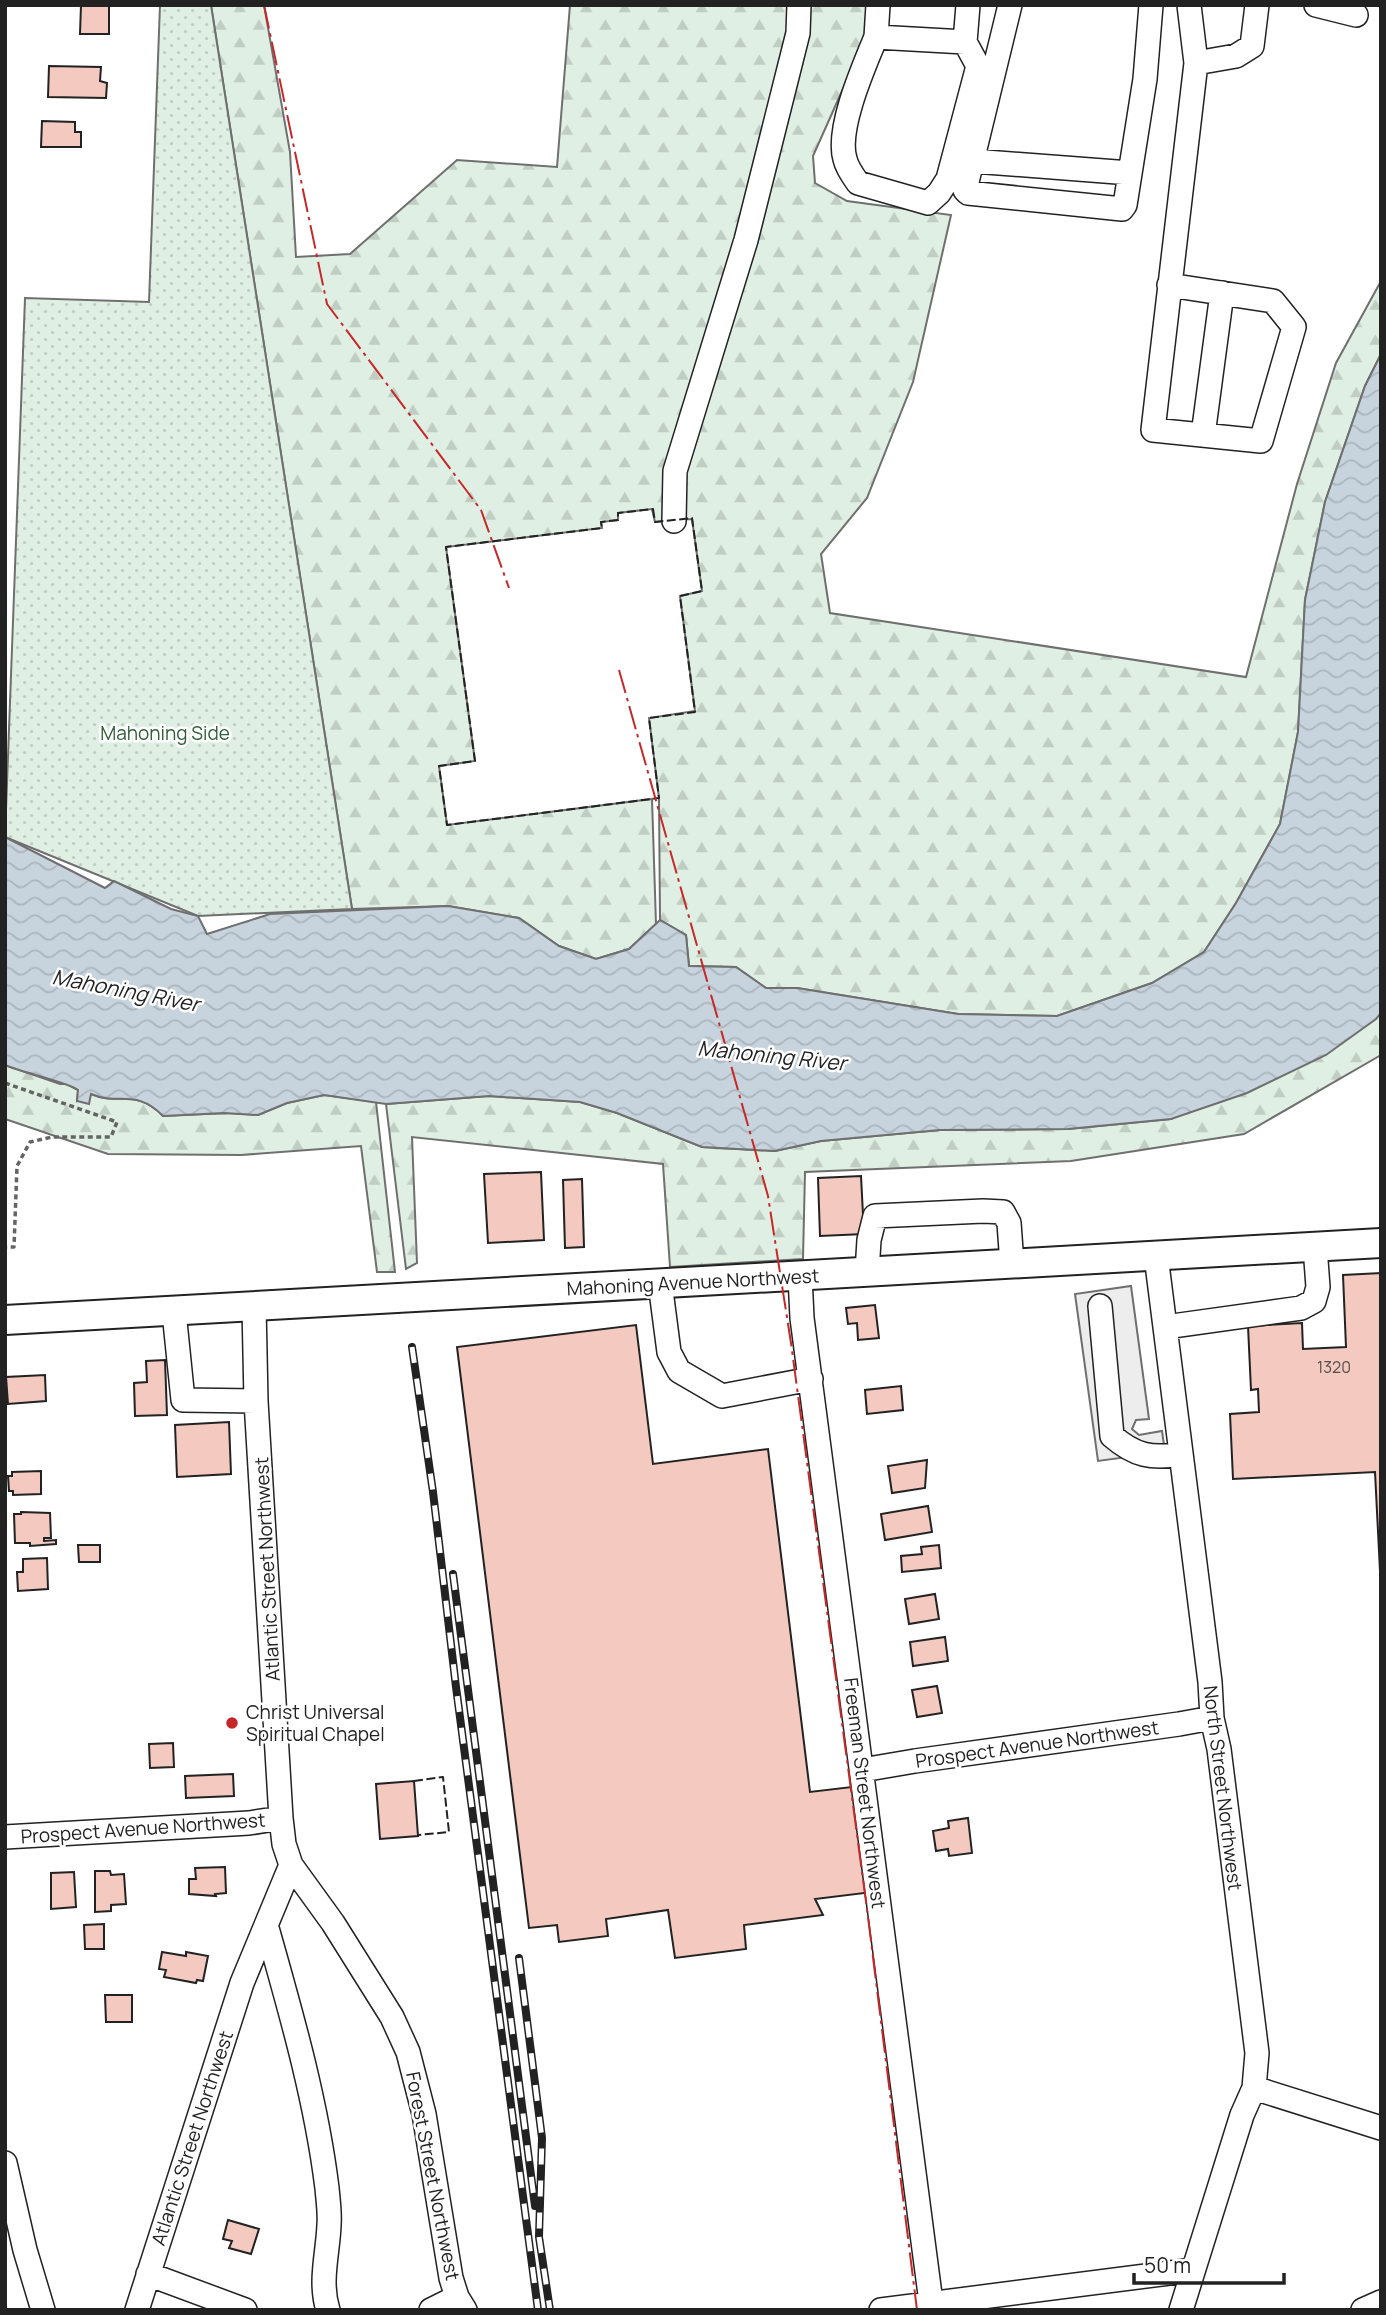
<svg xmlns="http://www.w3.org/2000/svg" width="1386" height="2315" viewBox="0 0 1386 2315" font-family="Manrope,sans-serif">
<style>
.forest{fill:url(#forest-firs);stroke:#6f6f6f;stroke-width:2}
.park{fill:url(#park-dots);stroke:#6f6f6f;stroke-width:2}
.parking{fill:#ededed;stroke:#6f6f6f;stroke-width:2}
.water{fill:url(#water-waves);stroke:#6f6f6f;stroke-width:2}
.building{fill:#f3c9c0;stroke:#222;stroke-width:2}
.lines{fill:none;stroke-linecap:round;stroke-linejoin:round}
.minor-casing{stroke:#222;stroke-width:26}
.major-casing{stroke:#222;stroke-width:32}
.path{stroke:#646464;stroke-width:3.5;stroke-dasharray:5 3.5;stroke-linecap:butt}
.minor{stroke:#fff;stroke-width:23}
.major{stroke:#fff;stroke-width:28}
.rail-casing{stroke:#222;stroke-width:8}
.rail{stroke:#fff;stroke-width:5;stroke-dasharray:16;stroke-linecap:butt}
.fence{stroke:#222;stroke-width:2;stroke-dasharray:9 3.5;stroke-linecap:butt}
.power{stroke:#c62828;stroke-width:2;stroke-dasharray:24 5 3.5 5;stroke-linecap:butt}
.poi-dot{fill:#c62828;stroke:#fff;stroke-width:2.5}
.labels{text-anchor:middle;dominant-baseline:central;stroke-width:5;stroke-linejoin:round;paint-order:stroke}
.number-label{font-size:16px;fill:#564c4a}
.park-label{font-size:19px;fill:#2f5e38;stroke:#fff}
.street-label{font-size:19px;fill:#222;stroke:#fff}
.poi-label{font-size:19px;fill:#222;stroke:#fff;text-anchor:start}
.water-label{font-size:21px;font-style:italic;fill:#222;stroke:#fff}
</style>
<defs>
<pattern id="forest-firs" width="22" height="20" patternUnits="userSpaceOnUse" patternTransform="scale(1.75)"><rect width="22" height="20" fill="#e0efe3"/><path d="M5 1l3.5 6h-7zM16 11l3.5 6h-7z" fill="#c0cdc2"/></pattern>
<pattern id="park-dots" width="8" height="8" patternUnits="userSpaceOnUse" patternTransform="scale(1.75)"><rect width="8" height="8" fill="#e0efe3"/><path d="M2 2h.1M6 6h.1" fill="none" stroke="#c0cdc2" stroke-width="1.8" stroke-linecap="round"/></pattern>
<pattern id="water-waves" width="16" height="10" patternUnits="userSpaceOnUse" patternTransform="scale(1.75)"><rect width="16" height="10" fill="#c7d3dd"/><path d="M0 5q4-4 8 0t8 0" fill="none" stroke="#abb5bd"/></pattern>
</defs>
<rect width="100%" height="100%" fill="#fff"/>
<path class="forest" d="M 211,5 L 264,5 L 290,152 L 296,257 L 350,254 L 457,160 L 557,167 L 570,5 L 868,5 L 867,35 L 813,156 L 815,183 L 847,201 L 951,215 L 913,382 L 867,498 L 821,554 L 830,613 L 1246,677 L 1297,484 L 1336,363 L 1381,281 L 1381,354 L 1365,386 L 1325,502 L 1305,600 L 1298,732 L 1280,824 L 1236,903 L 1204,952 L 1152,983 L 1057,1016 L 958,1014 L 797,988 L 766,988 L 736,967 L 689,966 L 686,935 L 660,920 L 659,798 L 649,718 L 695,711 L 680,596 L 702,591 L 692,519 L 655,522 L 652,509 L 618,513 L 618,520 L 601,522 L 602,528 L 446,547 L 475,761 L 439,766 L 447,825 L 652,799 L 656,924 L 629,949 L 596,959 L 559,946 L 519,918 L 448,906 L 352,909 Z
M 1381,1013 L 1381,1055 L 1244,1134 L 1071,1161 L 805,1172 L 803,1259 L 670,1267 L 663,1164 L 412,1137 L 417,1263 L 406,1269 L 386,1104 L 489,1096 L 580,1102 L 617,1113 L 702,1147 L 775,1151 L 821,1141 L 940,1130 L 1068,1129 L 1171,1119 L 1375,1019 Z
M 5,1065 L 60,1084 L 67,1084 L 78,1090 L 77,1101 L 91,1094 C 119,1106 136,1088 163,1116 L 228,1113 L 258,1115 L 287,1103 L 324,1095 L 376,1102 L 395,1272 L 377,1272 L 361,1146 L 241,1155 L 108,1154 L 5,1119 Z"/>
<path class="park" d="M 160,5 L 211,5 L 352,909 L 198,916 L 5,837 L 25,298 L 149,302 Z"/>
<path class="parking" d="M 1131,1286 L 1149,1419 L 1136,1420 L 1132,1429 L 1139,1435 L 1162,1431 L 1165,1452 L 1098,1461 L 1075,1294 Z"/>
<path class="water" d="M 1381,354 L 1381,1013 L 1376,1019 L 1326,1055 L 1247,1093 L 1171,1119 L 1068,1129 L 940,1130 L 821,1141 L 775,1151 L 702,1147 L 617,1113 L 580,1102 L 489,1096 L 386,1104 L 324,1095 L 287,1103 L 258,1115 L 224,1113 L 163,1116 C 136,1088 119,1106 91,1094 L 89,1104 L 77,1101 L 78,1090 C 71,1083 20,1072 5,1065 L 5,837 L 105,888 L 114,881 L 171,909 L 198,916 L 207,934 L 270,914 L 448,906 L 519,918 L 559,946 L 596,959 L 629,949 L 660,920 L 686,935 L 689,966 L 736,967 L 766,988 L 797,988 L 958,1014 L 1057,1016 L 1152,983 L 1204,952 L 1236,903 L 1280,824 L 1298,732 L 1305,600 L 1325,502 L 1365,386 Z"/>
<path class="building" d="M 81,5 L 109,5 L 109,34 L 80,34 Z
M 49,66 L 101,67 L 100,81 L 107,83 L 106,98 L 48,97 Z
M 42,121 L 75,122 L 75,132 L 81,132 L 81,147 L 41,147 Z
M 541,1172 L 544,1240 L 488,1243 L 484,1174 Z
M 861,1176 L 864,1234 L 820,1236 L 818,1178 Z
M 582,1179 L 584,1247 L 565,1248 L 563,1180 Z
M 1381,1273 L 1381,1571 L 1380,1571 L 1375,1472 L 1233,1479 L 1230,1414 L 1259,1412 L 1258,1389 L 1251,1390 L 1248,1326 L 1302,1323 L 1303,1349 L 1346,1347 L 1343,1275 Z
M 875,1305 L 879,1338 L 858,1340 L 857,1323 L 848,1324 L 846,1308 Z
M 636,1325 L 653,1464 L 768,1449 L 810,1792 L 860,1786 L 873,1892 L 815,1899 L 823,1915 L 744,1925 L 746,1949 L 675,1958 L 668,1910 L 606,1919 L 608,1936 L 559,1942 L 557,1925 L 529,1928 L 457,1347 Z
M 165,1360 L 167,1415 L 135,1416 L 134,1383 L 147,1382 L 146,1361 Z
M 45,1375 L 46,1401 L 8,1404 L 6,1377 Z
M 901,1386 L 903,1410 L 867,1414 L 865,1390 Z
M 229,1422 L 231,1474 L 177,1477 L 175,1425 Z
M 927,1460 L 925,1488 L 892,1493 L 888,1466 Z
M 41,1471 L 41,1494 L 13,1495 L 13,1491 L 9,1491 L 8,1476 L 12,1476 L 12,1472 Z
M 928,1506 L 932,1532 L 885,1540 L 881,1514 Z
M 21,1512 L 50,1513 L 51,1538 L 44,1538 L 44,1541 L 56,1540 L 56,1544 L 30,1546 L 30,1543 L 15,1543 L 14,1514 L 21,1514 Z
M 78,1545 L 100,1545 L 100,1562 L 79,1562 Z
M 939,1545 L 941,1568 L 902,1572 L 901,1556 L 922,1554 L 921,1547 Z
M 47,1558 L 48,1589 L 18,1591 L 17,1572 L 23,1572 L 23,1559 Z
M 935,1594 L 939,1619 L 909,1624 L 905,1599 Z
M 945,1637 L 948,1661 L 913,1666 L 910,1642 Z
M 937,1686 L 942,1713 L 917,1717 L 912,1690 Z
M 173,1743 L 174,1767 L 150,1768 L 149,1744 Z
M 233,1774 L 234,1796 L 186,1798 L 185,1776 Z
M 414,1781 L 418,1836 L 380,1839 L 376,1784 Z
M 968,1818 L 972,1853 L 949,1856 L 948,1849 L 936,1851 L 933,1831 L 949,1828 L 948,1821 Z
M 225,1867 L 226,1893 L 215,1894 L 216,1896 L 189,1894 L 189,1879 L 196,1879 L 195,1868 Z
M 95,1871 L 110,1871 L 111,1875 L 124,1874 L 126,1904 L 111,1905 L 111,1911 L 95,1912 Z
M 74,1872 L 76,1907 L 51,1909 L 51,1873 Z
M 104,1924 L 104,1949 L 85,1949 L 84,1925 Z
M 162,1952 L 186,1956 L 186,1952 L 208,1956 L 203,1981 L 197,1980 L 196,1983 L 164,1977 L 166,1970 L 159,1969 Z
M 105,1995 L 132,1995 L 132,2022 L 106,2022 Z
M 228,2220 L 259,2229 L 251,2254 L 229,2248 L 232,2241 L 223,2239 Z"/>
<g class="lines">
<defs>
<path id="minor" d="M 878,5 L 876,37 L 965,42 L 968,5
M 1010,5 L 965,190 L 968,193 L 1122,209 L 1125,205 L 1145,79 L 1151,5
M 1189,5 L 1196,63
M 1316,5 L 1356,15
M 876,37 C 864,66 836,129 845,159 C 847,168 853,176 858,183 L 928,203 L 939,193 L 948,179 L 978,66 L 965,42
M 973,161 L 1130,173
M 1169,285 L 1273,301 L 1294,327 L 1261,441 L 1153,430 L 1196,63 L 1236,56 L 1252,46 L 1257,5
M 1203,435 L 1222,293
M 674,521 L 675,471 L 746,240 L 798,33 L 799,5
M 1156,1256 L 1210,1682 L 1212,1718 L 1219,1749 L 1257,2053 L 1254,2088 L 1242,2115 L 1181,2310
M 867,1272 L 869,1240 L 875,1216 L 983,1211 L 1003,1212 L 1009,1223 L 1012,1264
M 800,1276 L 802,1318 L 932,2310
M 660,1283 L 669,1352 L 679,1371 L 722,1396 L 811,1379
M 1100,1306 L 1112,1436 C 1135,1456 1152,1459 1181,1454
M 174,1312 L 183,1400 L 256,1401
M 1165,1327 L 1301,1308 L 1314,1301 L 1318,1287 L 1315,1247
M 862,1770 L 915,1761 L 1179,1724 L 1212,1718
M 5,1837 L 249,1823 L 281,1818
M 291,1865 L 333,1923 L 392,2017 L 408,2052 L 424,2114 L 451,2278 L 457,2297 L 465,2310
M 267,1928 C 291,2013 316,2099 327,2188 C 328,2200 330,2213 329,2225 C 328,2253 319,2282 328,2310
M 1254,2088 L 1381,2128
M 5,2163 L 25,2250 L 43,2310
M 148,2274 L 245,2310
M 137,2310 L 242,1983 L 291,1865 L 284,1844 L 281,1818 L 256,1401 L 254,1306
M 431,2310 L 457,2297
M 881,2310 L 1193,2270
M 1363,2310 L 1381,2302"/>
<path id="major" d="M 5,1320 L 1381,1243"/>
</defs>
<use href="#minor" class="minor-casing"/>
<use href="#major" class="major-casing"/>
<path class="path" d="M 5,1083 L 117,1122 L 111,1137 L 52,1137 L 30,1142 L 17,1166 L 14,1247 L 5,1247"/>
<use href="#minor" class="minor"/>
<use href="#major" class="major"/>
<defs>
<path id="rail" d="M 412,1347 L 433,1492 L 456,1687 L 538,2310
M 453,1574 L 535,2206
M 519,1958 L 542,2138 L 539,2236
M 539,2237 L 550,2310"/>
</defs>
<use href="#rail" class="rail-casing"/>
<use href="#rail" class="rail"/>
<path class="fence" d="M 653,509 L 655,522 L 692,518 L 702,591 L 680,596 L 695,712 L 649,718 L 659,798 L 447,825 L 439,766 L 475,761 L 446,547 L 602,528 L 601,522 L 618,520 L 618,513 Z
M 414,1781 L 443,1777 L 449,1832 L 418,1835"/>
<path class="power" d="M 264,5 L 327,304 L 481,510 L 509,588
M 619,670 L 768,1196 L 791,1343 L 867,1909 L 917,2310"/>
</g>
<circle class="poi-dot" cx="232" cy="1723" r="7"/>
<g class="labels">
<g class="number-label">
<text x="1334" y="1367">1320</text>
</g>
<g class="park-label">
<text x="165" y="733">Mahoning Side</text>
</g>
<g class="street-label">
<text transform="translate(693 1282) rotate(-3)">Mahoning Avenue Northwest</text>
<text transform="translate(267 1569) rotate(-93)">Atlantic Street Northwest</text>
<text transform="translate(1037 1744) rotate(-8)">Prospect Avenue Northwest</text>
<text transform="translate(1223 1788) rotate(83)">North Street Northwest</text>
<text transform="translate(865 1793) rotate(83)">Freeman Street Northwest</text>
<text transform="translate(143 1828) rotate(-4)">Prospect Avenue Northwest</text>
<text transform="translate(192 2138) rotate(-72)">Atlantic Street Northwest</text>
<text transform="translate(433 2176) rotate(79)">Forest Street Northwest</text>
</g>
<g class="poi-label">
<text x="246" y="1712">Christ Universal<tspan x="246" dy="22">Spiritual Chapel</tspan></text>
</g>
<g class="water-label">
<text transform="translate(126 990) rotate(11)">Mahoning River</text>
<text transform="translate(772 1055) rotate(6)">Mahoning River</text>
</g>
</g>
<rect width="1386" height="2315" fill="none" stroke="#222222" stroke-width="14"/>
<path d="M1134 2273v10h150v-10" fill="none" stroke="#222222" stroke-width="3.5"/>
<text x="1144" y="2273" font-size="21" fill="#222222" stroke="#ffffff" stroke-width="5" paint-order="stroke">50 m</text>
</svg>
